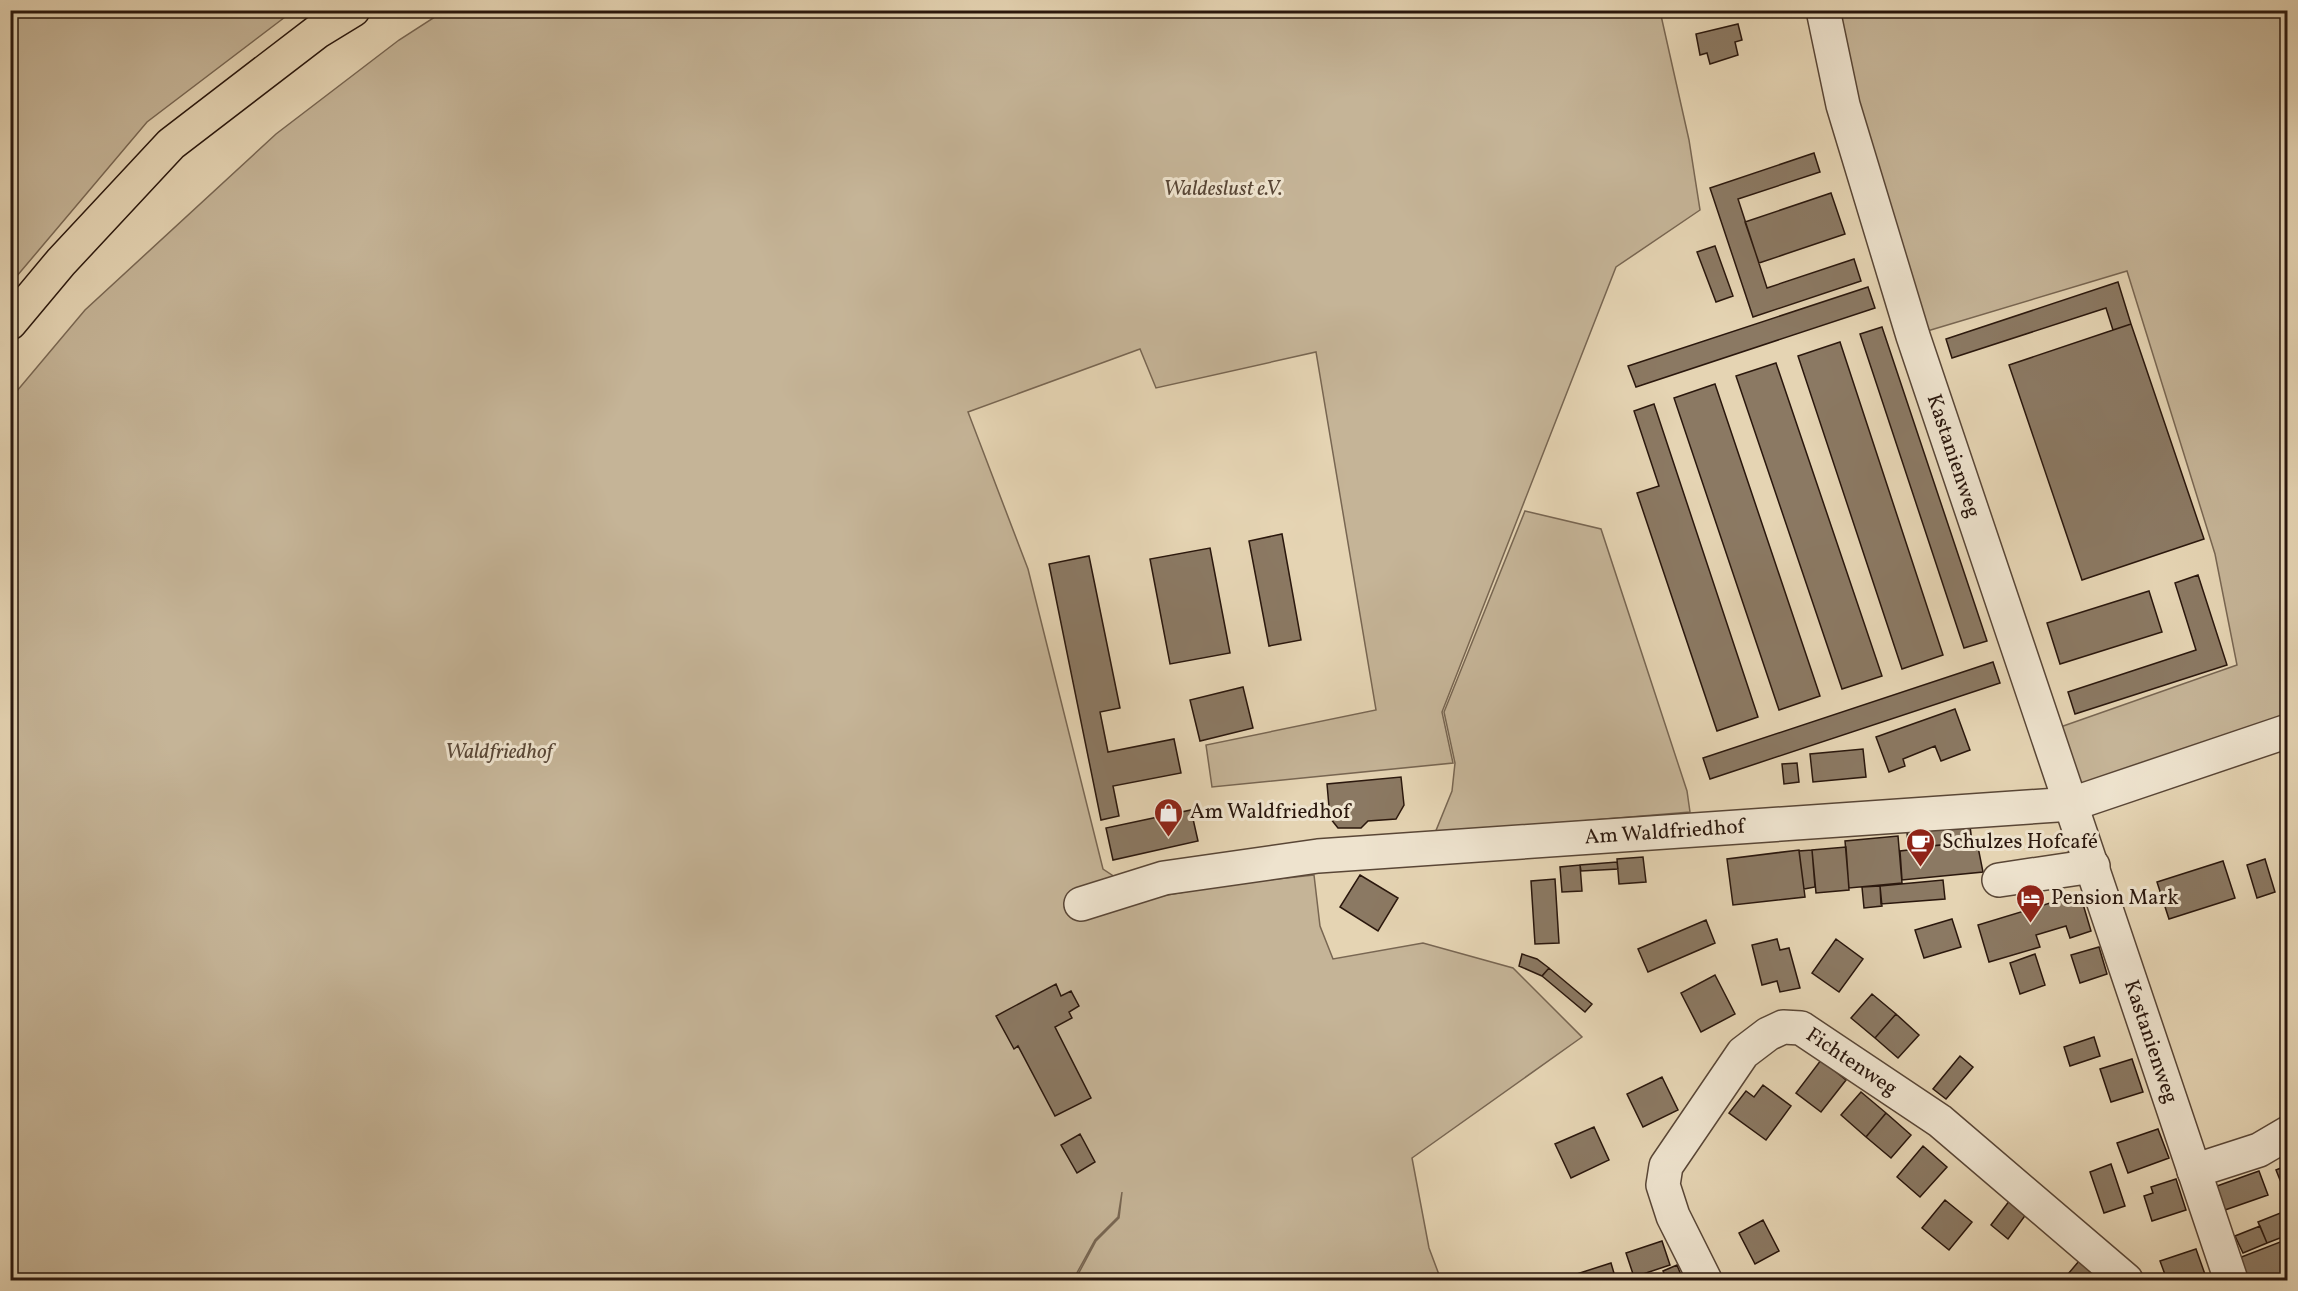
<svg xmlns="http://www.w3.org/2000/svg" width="2298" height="1291" viewBox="0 0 2298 1291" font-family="Vollkorn,serif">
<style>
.green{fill:#c5b497;stroke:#786652;stroke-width:1.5}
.building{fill:#8b7963;stroke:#2a170d;stroke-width:1.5}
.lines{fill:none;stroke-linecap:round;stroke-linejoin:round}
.minor-casing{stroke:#594636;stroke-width:36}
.major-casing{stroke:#2a170d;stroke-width:36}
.minor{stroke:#eee3ce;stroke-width:33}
.major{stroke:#e5d4b3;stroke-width:33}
.labels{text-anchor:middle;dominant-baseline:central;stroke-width:6;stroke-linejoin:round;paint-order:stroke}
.park-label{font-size:21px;font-style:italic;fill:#584636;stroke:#eee3ce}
.street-label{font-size:21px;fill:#2a170d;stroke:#eee3ce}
.poi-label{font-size:21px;fill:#2a170d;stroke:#eee3ce;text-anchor:start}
</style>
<rect width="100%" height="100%" fill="#e5d4b3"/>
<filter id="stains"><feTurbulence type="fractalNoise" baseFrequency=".00333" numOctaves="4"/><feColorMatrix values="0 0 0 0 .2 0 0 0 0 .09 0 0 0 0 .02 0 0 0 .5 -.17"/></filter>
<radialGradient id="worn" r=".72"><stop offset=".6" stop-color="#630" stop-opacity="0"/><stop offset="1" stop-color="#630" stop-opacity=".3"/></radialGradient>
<path class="green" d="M 11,10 L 293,10 L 293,11 L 147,122 L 11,283 Z
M 444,11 L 1660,11 L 1689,140 L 1700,210 L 1616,267 L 1442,712 L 1453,763 L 1212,787 L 1206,745 L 1376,710 L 1316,352 L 1156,388 L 1140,349 L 968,412 L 1028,569 L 1103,869 L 1130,887 L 1139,900 L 1230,884 L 1314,875 L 1320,926 L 1333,959 L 1423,943 L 1513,968 L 1582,1037 L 1412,1158 L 1429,1248 L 1441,1280 L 1075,1280 L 1096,1241 L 1119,1218 L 1122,1192 L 1118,1217 L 1095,1240 L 1073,1280 L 11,1280 L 11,398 L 85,310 L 276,134 L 399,40 Z
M 1823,11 L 2287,11 L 2287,731 L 2073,802 L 2049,731 L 2237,665 L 2215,554 L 2127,271 L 1914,335 Z
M 1525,511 L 1601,529 L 1687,791 L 1690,812 L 1435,833 L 1452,791 L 1455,763 L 1444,712 Z"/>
<path class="building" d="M 1738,24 L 1742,40 L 1735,42 L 1738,55 L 1710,64 L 1707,53 L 1700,55 L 1696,34 Z
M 1814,153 L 1820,172 L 1738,199 L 1767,288 L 1854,259 L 1861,281 L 1753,317 L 1710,188 Z
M 1831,193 L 1845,234 L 1759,263 L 1745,222 Z
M 1715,246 L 1733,296 L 1716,302 L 1697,252 Z
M 2118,282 L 2131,324 L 2113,330 L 2106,308 L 1952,358 L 1946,339 Z
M 1868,287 L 1875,308 L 1636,387 L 1628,366 Z
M 2131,324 L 2204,539 L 2082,580 L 2009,365 Z
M 1882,327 L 1987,641 L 1964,648 L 1860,334 Z
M 1840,342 L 1943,655 L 1902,669 L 1798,356 Z
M 1776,363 L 1882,676 L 1842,689 L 1736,376 Z
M 1715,384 L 1820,696 L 1779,710 L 1674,398 Z
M 1654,404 L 1758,717 L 1717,731 L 1637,493 L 1659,486 L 1634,411 Z
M 1282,534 L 1301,640 L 1269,646 L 1249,541 Z
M 1210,548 L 1230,653 L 1170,664 L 1150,559 Z
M 1089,556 L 1120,708 L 1100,712 L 1108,752 L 1174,739 L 1181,773 L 1113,786 L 1119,816 L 1101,820 L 1049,564 Z
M 2198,575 L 2227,665 L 2075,714 L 2068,692 L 2196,650 L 2175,583 Z
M 2149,591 L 2162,632 L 2060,664 L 2047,623 Z
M 1993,662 L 2000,683 L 1710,779 L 1703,758 Z
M 1243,687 L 1253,728 L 1200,741 L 1190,700 Z
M 1955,709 L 1970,750 L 1941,761 L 1935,746 L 1903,759 L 1905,766 L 1889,772 L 1876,737 Z
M 1863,749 L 1866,777 L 1813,782 L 1810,754 Z
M 1797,763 L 1799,782 L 1784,784 L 1782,764 Z
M 1401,777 L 1404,805 L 1396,819 L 1368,821 L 1361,828 L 1338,828 L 1330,818 L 1327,784 Z
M 1191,810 L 1198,841 L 1113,860 L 1106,828 Z
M 1970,826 L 1972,842 L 1908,848 L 1907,831 Z
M 1898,836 L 1902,883 L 1849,888 L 1845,841 Z
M 1977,842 L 1983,872 L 1902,880 L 1900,851 L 1908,850 L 1908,848 Z
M 1846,847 L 1849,890 L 1816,893 L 1812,850 Z
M 1799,850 L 1805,897 L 1733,905 L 1727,859 Z
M 1812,850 L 1815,887 L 1804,889 L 1799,851 Z
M 1643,857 L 1646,882 L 1619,884 L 1617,859 Z
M 2265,859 L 2275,892 L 2257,898 L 2247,865 Z
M 2223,861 L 2235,898 L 2169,919 L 2157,882 Z
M 1617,862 L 1618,869 L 1581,871 L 1580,865 Z
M 1580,865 L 1582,891 L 1562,892 L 1560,867 Z
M 1360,875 L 1398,898 L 1378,931 L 1340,907 Z
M 1555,879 L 1559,943 L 1535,944 L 1531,881 Z
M 1943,880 L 1945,899 L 1881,904 L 1880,886 Z
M 1880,886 L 1882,906 L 1864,908 L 1862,887 Z
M 2080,894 L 2091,931 L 2070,938 L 2066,926 L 2036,935 L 2040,947 L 1989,962 L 1978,925 Z
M 1952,919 L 1961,947 L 1924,958 L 1915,930 Z
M 1706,920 L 1715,943 L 1648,972 L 1638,949 Z
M 1777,939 L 1780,950 L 1789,948 L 1800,988 L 1780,992 L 1777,981 L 1762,985 L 1752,945 Z
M 1836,939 L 1863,959 L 1839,992 L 1812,973 Z
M 2099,947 L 2107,974 L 2080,983 L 2071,955 Z
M 1522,954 L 1537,959 L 1549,968 L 1542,976 L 1519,966 Z
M 2035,954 L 2045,985 L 2020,994 L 2010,963 Z
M 1549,968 L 1592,1004 L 1585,1012 L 1542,976 Z
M 1715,975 L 1735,1014 L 1701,1032 L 1681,993 Z
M 1056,984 L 1061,996 L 1071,991 L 1079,1006 L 1069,1012 L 1072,1018 L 1055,1027 L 1091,1098 L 1055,1116 L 1018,1046 L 1014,1049 L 996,1016 Z
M 1872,994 L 1896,1014 L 1875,1038 L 1851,1018 Z
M 1896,1014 L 1919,1035 L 1898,1058 L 1875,1038 Z
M 2094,1037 L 2100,1056 L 2070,1066 L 2064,1047 Z
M 1960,1056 L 1973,1067 L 1946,1099 L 1933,1089 Z
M 2132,1059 L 2143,1092 L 2111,1102 L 2100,1069 Z
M 1821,1060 L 1846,1080 L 1821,1112 L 1796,1093 Z
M 1662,1077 L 1678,1110 L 1643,1127 L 1627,1094 Z
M 1763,1085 L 1791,1106 L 1766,1140 L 1729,1113 L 1746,1091 L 1754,1097 Z
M 1861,1092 L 1886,1113 L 1866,1137 L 1841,1115 Z
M 1886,1113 L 1911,1135 L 1891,1158 L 1866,1137 Z
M 1594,1127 L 1609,1160 L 1571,1178 L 1555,1144 Z
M 2158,1129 L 2169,1158 L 2128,1173 L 2117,1143 Z
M 1080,1134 L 1095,1162 L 1077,1173 L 1061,1145 Z
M 1923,1146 L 1947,1167 L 1920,1197 L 1897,1177 Z
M 2111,1164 L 2125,1206 L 2104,1213 L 2090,1172 Z
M 2288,1165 L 2288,1200 L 2276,1170 Z
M 2259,1171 L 2268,1195 L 2225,1210 L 2217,1186 Z
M 2176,1179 L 2186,1210 L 2152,1221 L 2144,1196 L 2153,1193 L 2151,1187 Z
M 1945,1200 L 1972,1222 L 1949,1250 L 1922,1228 Z
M 2010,1200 L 2027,1213 L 2008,1239 L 1991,1225 Z
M 2288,1210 L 2288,1235 L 2267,1243 L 2258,1222 Z
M 1763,1220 L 1779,1251 L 1755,1264 L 1739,1233 Z
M 2260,1226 L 2267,1243 L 2243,1253 L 2235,1236 Z
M 2288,1239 L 2288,1273 L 2268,1280 L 2248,1280 L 2239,1258 Z
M 1662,1241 L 1670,1265 L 1634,1277 L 1626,1253 Z
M 2196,1249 L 2207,1280 L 2167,1280 L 2160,1261 Z
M 2079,1261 L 2100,1279 L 2098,1280 L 2063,1280 Z
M 1611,1263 L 1616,1280 L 1561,1280 L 1561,1279 Z
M 1677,1265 L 1683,1280 L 1667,1280 L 1663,1271 Z"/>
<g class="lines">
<defs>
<g id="minor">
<path id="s1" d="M 1823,10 L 1843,105 L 1913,336 L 2231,1280"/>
<path d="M 1999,880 L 2093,866"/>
<path id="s2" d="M 1081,904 L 1164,878 L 1318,856 L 2072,804 L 2288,731"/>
<path d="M 2194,1171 L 2259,1150 L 2288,1133"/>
<path id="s3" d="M 1705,1280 L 1673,1216 L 1663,1185 L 1666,1166 L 1743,1053 L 1768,1034 L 1783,1027 L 1801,1028 L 1940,1121 L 2126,1280"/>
</g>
<path id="major" d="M 10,323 L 61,262 L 171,144 L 317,32 L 353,10"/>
</defs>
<use href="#minor" class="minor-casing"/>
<use href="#major" class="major-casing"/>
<use href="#minor" class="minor"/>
<use href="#major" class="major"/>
</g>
<defs>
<symbol id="shop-pin" viewBox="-11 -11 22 30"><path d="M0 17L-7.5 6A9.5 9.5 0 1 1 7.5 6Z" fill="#8f2418" stroke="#eee3ce"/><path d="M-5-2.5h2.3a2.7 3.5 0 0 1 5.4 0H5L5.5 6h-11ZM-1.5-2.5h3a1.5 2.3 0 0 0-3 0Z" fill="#fff"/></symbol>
<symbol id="cafe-pin" viewBox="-11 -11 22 30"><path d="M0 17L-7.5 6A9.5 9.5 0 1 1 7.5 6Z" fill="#8f2418" stroke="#eee3ce"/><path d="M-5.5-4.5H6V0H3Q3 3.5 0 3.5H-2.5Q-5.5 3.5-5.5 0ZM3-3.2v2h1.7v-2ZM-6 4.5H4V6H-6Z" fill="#fff"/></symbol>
<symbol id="hotel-pin" viewBox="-11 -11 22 30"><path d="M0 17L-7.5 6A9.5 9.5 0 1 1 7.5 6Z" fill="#8f2418" stroke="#eee3ce"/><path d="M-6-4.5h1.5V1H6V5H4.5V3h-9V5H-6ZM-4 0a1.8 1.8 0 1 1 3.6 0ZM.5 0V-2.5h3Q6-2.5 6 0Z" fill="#fff"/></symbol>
</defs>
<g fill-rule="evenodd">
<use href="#shop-pin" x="1152" y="796" width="33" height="45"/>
<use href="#cafe-pin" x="1904" y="826" width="33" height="45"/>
<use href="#hotel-pin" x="2014" y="882" width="33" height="45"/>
</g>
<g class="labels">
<g class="park-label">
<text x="1223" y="189">Waldeslust e.V.</text>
<text x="499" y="752">Waldfriedhof</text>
</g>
<g class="street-label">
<text stroke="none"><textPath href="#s1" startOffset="465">Kastanienweg</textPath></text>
<text stroke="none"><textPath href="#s2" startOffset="590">Am Waldfriedhof</textPath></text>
<text stroke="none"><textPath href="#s1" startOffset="1083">Kastanienweg</textPath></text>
<text stroke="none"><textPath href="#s3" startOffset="387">Fichtenweg</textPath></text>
</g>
<g class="poi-label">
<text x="1190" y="812">Am Waldfriedhof</text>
<text x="1942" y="842">Schulzes Hofcafé</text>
<text x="2051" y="898">Pension Mark</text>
</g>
</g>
<rect width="2298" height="1291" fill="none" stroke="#e5d4b3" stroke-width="36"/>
<rect x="12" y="12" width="2274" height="1267" fill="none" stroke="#2a170d" stroke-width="3"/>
<rect x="18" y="18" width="2262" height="1255" fill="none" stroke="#2a170d" stroke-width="1.5"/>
<rect width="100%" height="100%" filter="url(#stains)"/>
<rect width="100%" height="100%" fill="url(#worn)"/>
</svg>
